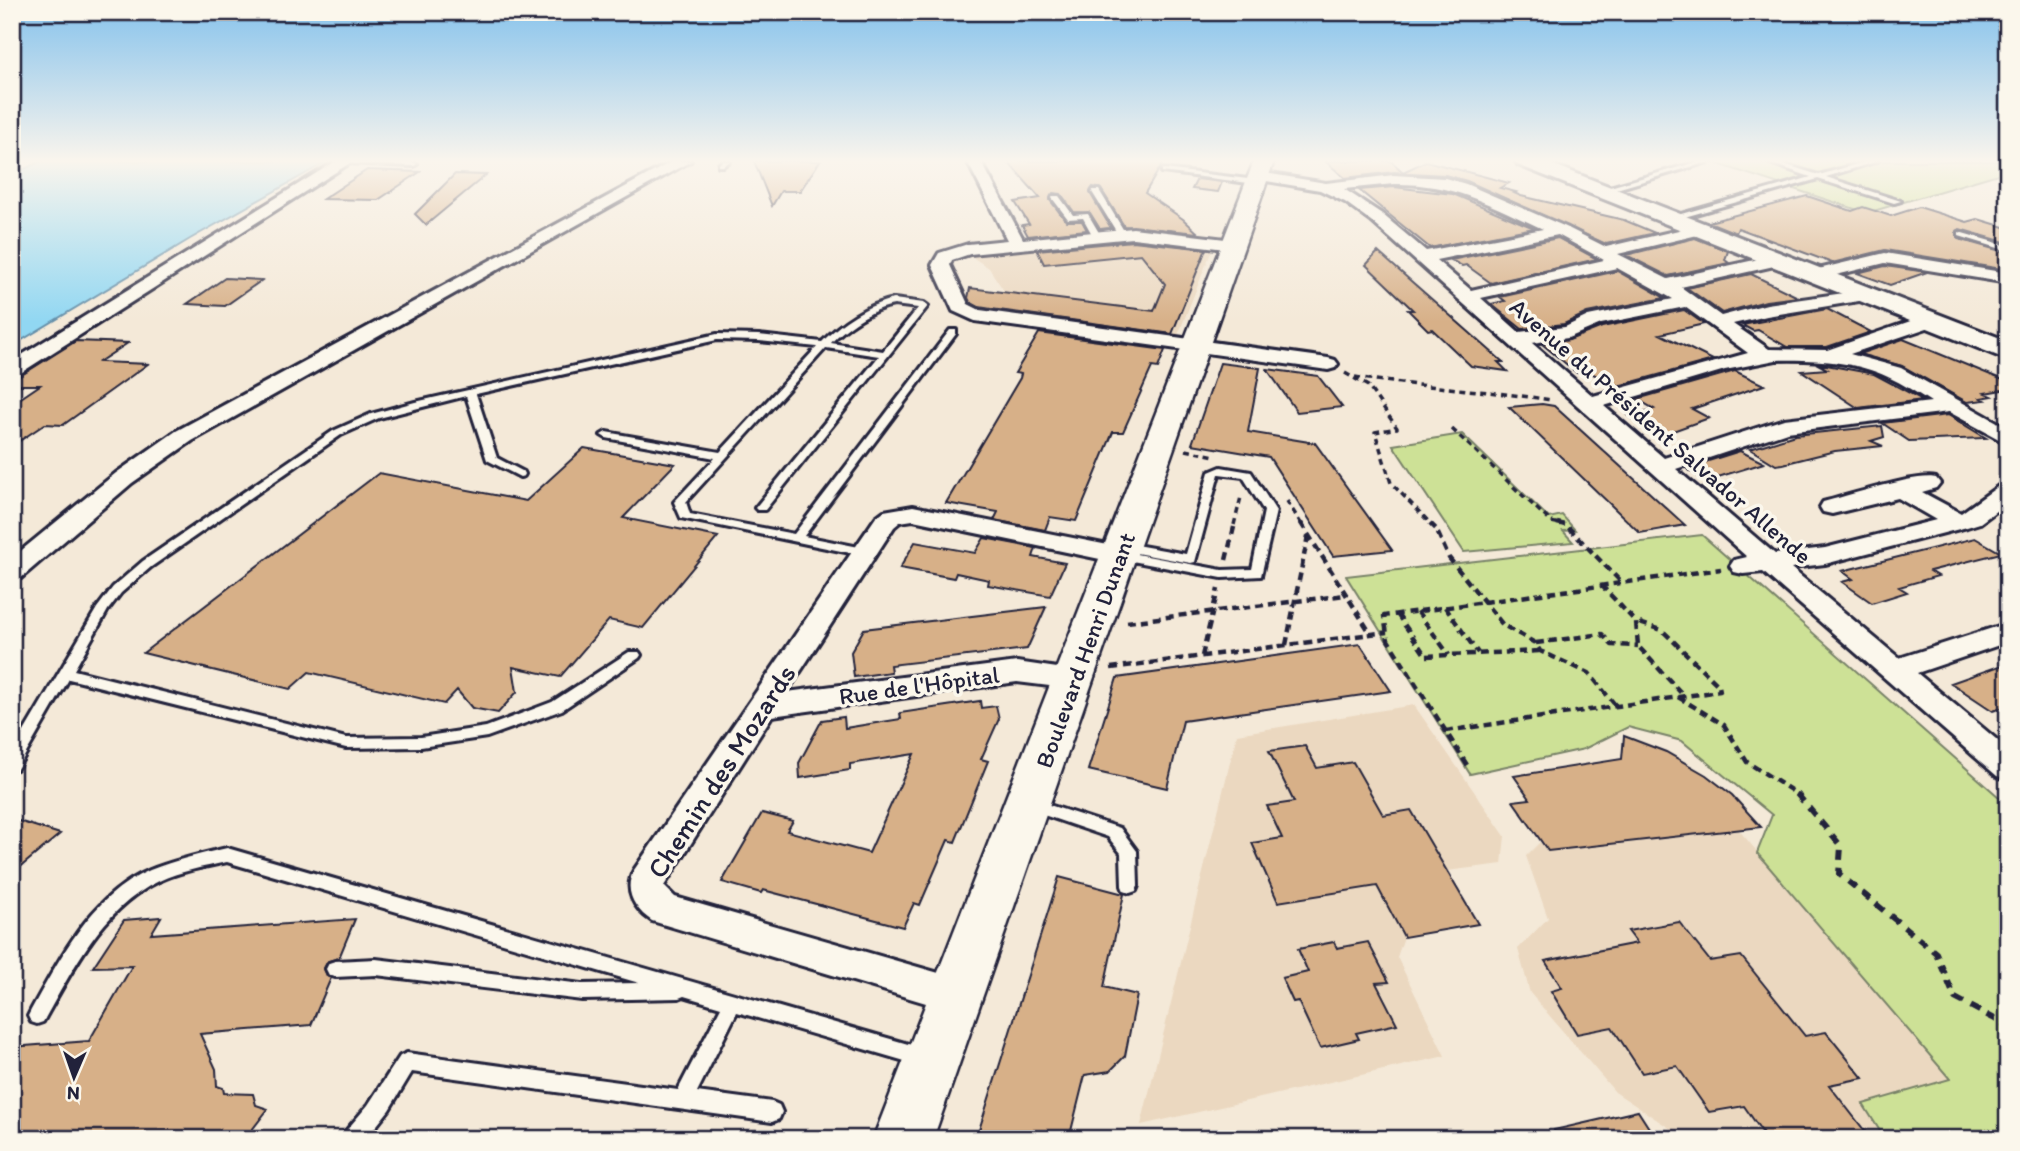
<svg xmlns="http://www.w3.org/2000/svg" width="2020" height="1151" viewBox="0 0 2020 1151" font-family="Itim,sans-serif">
<style>
.built{fill:#ebd8c0}
.green{fill:#cde196;stroke:#788268;stroke-width:2}
.water{fill:#91d7f2;stroke:#658fa9;stroke-width:2}
.building{fill:#d7b088;stroke:#22223b;stroke-width:2}
.lines{fill:none;stroke-linecap:round;stroke-linejoin:round}
.lane-casing{stroke:#22223b;stroke-width:6}
.street-casing{stroke:#22223b;stroke-width:6}
.secondary-casing{stroke:#22223b;stroke-width:5}
.primary-casing{stroke:#22223b;stroke-width:6}
.path-far3{stroke:#22223b;stroke-width:2.5;stroke-dasharray:4.5 3.5;stroke-linecap:butt}
.path-far2{stroke:#22223b;stroke-width:3.5;stroke-dasharray:6 4.5;stroke-linecap:butt}
.path-far1{stroke:#22223b;stroke-width:4.5;stroke-dasharray:8 5;stroke-linecap:butt}
.path{stroke:#22223b;stroke-width:6;stroke-dasharray:10 8;stroke-linecap:butt}
.lane{fill:#fbf7ec;fill-rule:evenodd}
.street{fill:#fbf7ec;fill-rule:evenodd}
.secondary{fill:#fbf7ec;fill-rule:evenodd}
.primary{fill:#fbf7ec;fill-rule:evenodd}
.labels{text-anchor:middle;dominant-baseline:central;stroke-width:7;stroke-linejoin:round;paint-order:stroke}
.street-label{font-size:24px;fill:#22223b;stroke:#fbf7ec}
.near-street-label{font-size:28px;fill:#22223b;stroke:#fbf7ec}
</style>
<rect width="100%" height="100%" fill="#f4e9d8"/>
<filter id="ink" filterUnits="userSpaceOnUse"><feTurbulence type="fractalNoise" baseFrequency=".0143" numOctaves="2"/><feDisplacementMap in="SourceGraphic" scale="14" xChannelSelector="R" yChannelSelector="G"/><feConvolveMatrix kernelMatrix="1 2 1 2 8 2 1 2 1" color-interpolation-filters="sRGB"/></filter>
<g filter="url(#ink)">
<path class="built" d="M 1148,236 L 1214,245 L 1178,335 L 998,309 L 995,305 L 1004,291 L 989,268 L 972,257 L 983,252 Z
M 1414,705 L 1505,836 L 1502,864 L 1447,871 L 1478,924 L 1404,937 L 1397,957 L 1445,1056 L 1141,1125 L 1237,734 Z
M 1738,829 L 1950,1079 L 1864,1104 L 1885,1139 L 1686,1139 L 1615,1092 L 1530,993 L 1518,949 L 1548,918 L 1526,856 L 1540,842 L 1549,851 Z"/>
<path class="green" d="M 1709,161 L 2008,161 L 2008,171 L 1867,213 Z
M 1462,434 L 1549,518 L 1562,515 L 1575,530 L 1563,531 L 1573,542 L 1464,552 L 1393,445 Z
M 1702,535 L 2008,805 L 2008,1139 L 1885,1139 L 1863,1104 L 1950,1079 L 1757,853 L 1772,815 L 1682,741 L 1628,727 L 1584,749 L 1470,774 L 1346,576 Z"/>
<path class="water" d="M 41,161 L 328,161 L 190,239 L 12,346 L 12,175 Z"/>
<path class="building" d="M 754,161 L 820,161 L 800,191 L 781,191 L 772,206 Z
M 1007,161 L 1164,161 L 1145,193 L 1183,219 L 1198,233 L 1124,226 L 1101,189 L 1093,187 L 1090,193 L 1111,228 L 1100,229 L 1090,213 L 1074,212 L 1061,194 L 1053,193 L 1050,200 L 1066,221 L 1082,221 L 1087,230 L 1028,236 L 1022,225 L 1029,224 L 1015,202 L 1040,198 Z
M 1325,161 L 1391,161 L 1403,172 L 1426,161 L 1509,183 L 1500,188 L 1516,192 L 1514,193 L 1521,196 L 1624,220 L 1655,233 L 1606,244 L 1467,181 L 1445,175 L 1394,172 L 1345,178 Z
M 367,170 L 420,172 L 378,200 L 323,199 Z
M 455,174 L 486,175 L 426,225 L 415,214 Z
M 1197,179 L 1222,182 L 1218,192 L 1192,189 Z
M 1394,187 L 1453,194 L 1534,228 L 1430,248 L 1359,190 Z
M 1807,196 L 1852,211 L 1863,207 L 1891,216 L 1919,207 L 1967,222 L 1978,219 L 2008,228 L 2008,243 L 1960,229 L 1956,232 L 1958,239 L 2008,253 L 2008,270 L 1885,250 L 1832,263 L 1738,228 L 1736,233 L 1709,222 Z
M 1558,238 L 1597,259 L 1491,283 L 1466,265 L 1462,266 L 1451,260 Z
M 1695,238 L 1728,251 L 1725,260 L 1729,263 L 1668,276 L 1626,255 Z
M 1133,241 L 1206,249 L 1172,334 L 991,309 L 979,307 L 970,302 L 968,298 L 970,288 L 1154,311 L 1165,284 L 1141,254 L 1044,264 L 1037,250 Z
M 1378,252 L 1503,362 L 1498,362 L 1507,371 L 1471,366 L 1432,329 L 1428,330 L 1408,310 L 1413,310 L 1366,265 Z
M 1885,266 L 1927,272 L 1890,285 L 1857,273 Z
M 1617,271 L 1665,298 L 1587,313 L 1564,324 L 1522,329 L 1491,304 L 1505,301 L 1500,297 Z
M 1751,274 L 1798,297 L 1766,301 L 1722,313 L 1687,288 Z
M 225,278 L 262,280 L 225,306 L 187,304 Z
M 1827,309 L 1871,332 L 1827,347 L 1787,347 L 1758,330 L 1753,331 L 1742,325 Z
M 1684,310 L 1704,324 L 1660,334 L 1713,360 L 1618,386 L 1589,372 L 1577,373 L 1542,344 L 1569,340 L 1602,327 Z
M 1039,333 L 1165,350 L 1158,368 L 1152,367 L 1123,432 L 1113,432 L 1076,521 L 1050,517 L 1045,530 L 994,520 L 998,512 L 946,503 L 1020,378 L 1021,374 L 1015,373 Z
M 1903,339 L 2008,382 L 2008,389 L 1985,393 L 1992,396 L 1981,398 L 1985,400 L 1967,402 L 1902,366 L 1859,354 Z
M 76,341 L 128,343 L 99,362 L 148,364 L 63,425 L 45,424 L 12,446 L 12,404 L 40,385 L 12,385 L 12,381 Z
M 1220,363 L 1260,368 L 1248,432 L 1315,443 L 1392,550 L 1333,556 L 1269,457 L 1192,444 Z
M 1816,363 L 1874,374 L 1923,400 L 1858,408 L 1802,371 L 1827,369 Z
M 1267,369 L 1318,376 L 1342,407 L 1297,412 Z
M 1735,371 L 1764,385 L 1692,409 L 1709,418 L 1662,435 L 1629,416 L 1654,409 L 1637,399 Z
M 1542,404 L 1554,406 L 1685,525 L 1640,533 L 1509,407 Z
M 1948,415 L 1986,438 L 1909,441 L 1882,423 Z
M 1882,426 L 1884,437 L 1871,441 L 1883,446 L 1835,451 L 1783,464 L 1776,465 L 1750,449 L 1795,435 Z
M 584,448 L 675,464 L 623,518 L 718,537 L 643,628 L 609,620 L 560,677 L 513,667 L 517,692 L 498,713 L 472,708 L 457,690 L 444,704 L 309,672 L 290,689 L 143,653 L 379,473 L 526,501 Z
M 1740,451 L 1764,463 L 1705,481 L 1686,468 Z
M 984,538 L 1036,548 L 1033,557 L 1065,563 L 1050,596 L 988,585 L 989,580 L 956,573 L 954,578 L 900,568 L 915,542 L 975,553 Z
M 1975,538 L 2001,553 L 1930,571 L 1938,576 L 1899,587 L 1907,592 L 1872,603 L 1842,582 L 1853,579 L 1842,571 Z
M 1046,607 L 1027,649 L 890,665 L 891,672 L 854,677 L 851,652 L 864,629 Z
M 1360,644 L 1391,691 L 1183,721 L 1167,788 L 1088,770 L 1117,678 Z
M 2008,663 L 2008,706 L 1993,711 L 1951,683 Z
M 980,701 L 981,708 L 996,706 L 999,719 L 981,759 L 988,761 L 955,842 L 948,840 L 920,905 L 914,903 L 903,927 L 763,890 L 761,893 L 722,882 L 762,813 L 793,821 L 787,831 L 869,853 L 914,754 L 850,764 L 850,770 L 800,778 L 799,763 L 822,720 L 844,717 L 845,728 L 901,719 L 900,713 Z
M 1624,736 L 1666,752 L 1706,775 L 1732,795 L 1761,827 L 1548,851 L 1513,801 L 1530,799 L 1514,776 L 1622,759 Z
M 1305,746 L 1317,768 L 1353,762 L 1383,815 L 1411,810 L 1478,924 L 1404,937 L 1377,886 L 1278,902 L 1252,843 L 1282,838 L 1267,806 L 1294,802 L 1269,751 Z
M 12,819 L 60,834 L 12,874 Z
M 1059,877 L 1124,894 L 1104,987 L 1137,995 L 1125,1056 L 1110,1071 L 1085,1075 L 1069,1139 L 1008,1139 L 979,1130 Z
M 161,917 L 151,934 L 355,919 L 339,958 L 328,961 L 324,968 L 327,976 L 331,978 L 311,1025 L 200,1034 L 216,1069 L 217,1086 L 223,1088 L 224,1093 L 253,1094 L 256,1105 L 268,1109 L 245,1139 L 12,1139 L 12,1047 L 89,1041 L 132,966 L 93,967 L 124,920 Z
M 1679,922 L 1710,961 L 1741,956 L 1805,1036 L 1826,1032 L 1863,1078 L 1829,1085 L 1871,1139 L 1767,1139 L 1744,1106 L 1709,1112 L 1677,1066 L 1642,1073 L 1612,1027 L 1577,1034 L 1551,991 L 1562,988 L 1545,961 L 1637,943 L 1628,931 Z
M 1334,942 L 1337,948 L 1368,942 L 1389,982 L 1376,983 L 1397,1024 L 1356,1033 L 1359,1039 L 1320,1048 L 1298,1001 L 1293,1002 L 1282,978 L 1308,972 L 1298,949 Z
M 1638,1111 L 1656,1139 L 1555,1139 L 1554,1130 Z"/>
<g class="lines">
<defs>
<path id="lane" d="M 343,161 C 363,161 400,157 417,164 L 414,166 L 346,163 Z
M 722,161 L 730,161 L 723,166 L 719,166 L 719,164 Z
M 1700,161 L 1711,161 L 1603,193 L 1596,191 Z
M 1764,161 L 1774,161 L 1819,175 L 1867,161 L 1878,161 L 1826,177 L 1901,201 L 1894,203 L 1818,179 L 1674,220 L 1667,218 L 1811,177 Z
M 1164,169 L 1257,180 L 1260,182 L 1257,184 L 1162,172 L 1162,170 Z
M 1093,190 L 1099,190 L 1126,234 L 1125,236 L 1119,236 L 1092,192 Z
M 1053,196 L 1059,196 L 1073,215 L 1088,214 L 1101,236 L 1100,238 L 1094,238 L 1083,218 L 1068,219 L 1052,198 Z
M 1959,232 L 2008,246 L 2008,251 L 1959,236 Z
M 894,299 L 924,303 L 928,306 L 765,510 L 757,510 L 755,508 L 879,356 L 826,348 L 686,502 L 690,514 L 794,534 L 950,330 L 956,330 L 956,334 L 804,536 L 869,549 L 871,552 L 869,555 L 865,556 L 681,518 L 674,502 L 715,458 L 606,438 L 601,435 L 606,432 L 720,452 L 817,347 L 759,341 L 717,340 L 476,394 L 497,458 L 524,472 L 525,474 L 524,476 L 520,477 L 487,460 L 466,396 L 379,418 L 341,435 L 151,567 L 121,593 L 108,610 L 74,670 L 346,738 L 421,737 L 486,727 L 552,702 L 629,652 L 639,652 L 641,655 L 639,658 L 562,710 L 487,737 L 421,747 L 346,748 L 69,679 L 17,769 L 12,771 L 12,752 L 97,608 L 113,587 L 143,561 L 333,431 L 371,414 L 415,402 L 717,334 L 759,335 L 822,342 C 840,323 868,304 894,299 ZM 894,305 L 918,308 L 883,351 L 831,343 C 844,328 874,308 894,305 Z
M 1221,467 L 1251,472 L 1276,511 L 1261,576 L 1222,578 L 1116,558 L 1114,555 L 1116,552 L 1120,551 L 1222,570 L 1252,569 L 1264,511 L 1243,477 L 1219,474 L 1195,562 L 1191,563 L 1125,551 L 1119,547 L 1125,543 L 1186,554 L 1209,472 Z
M 1034,800 L 1120,828 L 1137,851 L 1138,886 L 1136,891 L 1130,893 L 1124,891 L 1122,886 L 1121,853 L 1108,837 L 1029,810 L 1026,806 L 1029,802 Z
M 227,848 L 922,1048 L 929,1051 L 931,1057 L 929,1063 L 922,1066 L 737,1012 L 697,1092 L 772,1102 L 779,1105 L 782,1112 L 779,1119 L 772,1122 L 412,1072 L 389,1110 L 366,1139 L 342,1139 L 345,1132 L 368,1105 L 400,1056 L 407,1053 L 678,1090 L 721,1007 L 684,996 L 679,998 L 582,1000 L 376,975 L 335,977 L 329,975 L 326,969 L 329,963 L 335,961 L 376,959 L 582,984 L 639,983 L 227,862 C 204,867 180,871 159,881 C 101,909 74,968 43,1022 L 37,1024 L 31,1022 L 28,1016 L 31,1010 C 61,957 90,896 150,870 C 175,860 201,854 227,848 Z"/>
<path id="street" d="M 336,161 L 353,161 L 19,374 L 12,376 L 12,361 Z
M 673,161 L 691,161 L 192,441 L 132,483 L 21,578 L 12,580 L 12,558 L 116,473 L 176,431 Z
M 967,161 L 981,161 L 1023,239 L 1133,228 L 1234,240 L 1242,245 L 1234,250 L 1133,238 L 970,254 L 952,260 L 950,265 L 968,304 L 980,310 L 1328,358 L 1335,360 L 1338,364 L 1335,368 L 1328,370 L 975,321 L 953,311 L 932,265 L 939,253 L 968,244 L 1007,240 Z
M 1259,172 L 1326,183 L 1394,175 L 1445,178 L 1466,184 L 1566,227 L 1606,247 L 1700,225 L 1706,227 L 1708,230 L 1706,233 L 1618,254 L 1668,279 L 1777,255 L 1783,256 L 1786,260 L 1783,264 L 1681,287 L 1721,316 L 1767,304 L 1865,290 L 1874,295 L 1865,300 L 1767,316 L 1733,324 L 1769,349 L 1827,350 L 1922,317 L 1936,317 L 1938,321 L 1936,325 L 1850,354 L 1901,368 L 2008,428 L 2008,444 L 1949,412 L 1787,432 L 1676,469 L 1775,554 L 1825,548 L 1936,520 L 1898,498 L 1832,514 L 1823,512 L 1820,507 L 1823,502 C 1848,496 1917,473 1936,478 L 1940,483 L 1936,488 L 1922,492 L 1961,513 L 2000,485 L 2008,483 L 2008,502 L 1980,523 L 1967,527 L 1825,564 L 1791,568 L 1899,658 L 2008,623 L 2008,642 L 1917,673 L 2008,749 L 2008,779 L 1997,776 L 1763,572 L 1743,574 L 1734,572 L 1730,566 L 1734,560 L 1747,557 L 1371,221 L 1345,202 L 1320,190 L 1254,179 L 1252,176 ZM 1394,184 C 1454,183 1489,205 1543,229 L 1426,251 L 1382,214 L 1344,189 ZM 1558,235 L 1604,260 L 1471,290 L 1436,260 ZM 1617,268 L 1673,299 L 1588,316 L 1565,327 L 1519,332 L 1481,298 ZM 1685,307 L 1748,353 L 1593,396 L 1532,343 L 1568,338 L 1601,324 ZM 1776,360 C 1812,359 1855,361 1888,377 C 1903,384 1917,393 1931,402 L 1784,419 L 1664,458 L 1604,406 L 1725,370 Z
M 1885,253 L 2008,273 L 2008,283 L 1885,263 L 1816,280 L 1807,275 L 1810,271 Z
M 913,506 L 1128,549 L 1132,555 L 1128,561 L 1119,563 L 913,520 L 900,522 L 894,527 L 787,692 L 1017,662 L 1084,672 L 1089,679 L 1084,686 L 1074,689 L 1017,682 L 772,716 L 664,886 L 675,897 L 970,982 L 975,994 L 970,1006 L 956,1012 L 652,921 C 634,909 623,890 634,870 L 876,517 L 884,511 Z"/>
<path id="secondary" d="M 1254,161 L 1274,161 L 933,1139 L 873,1139 Z"/>
<path id="primary" d="M 1515,161 L 1544,161 L 2008,341 L 2008,360 L 1518,165 Z"/>
</defs>
<use href="#lane" class="lane-casing"/>
<use href="#street" class="street-casing"/>
<use href="#secondary" class="secondary-casing"/>
<use href="#primary" class="primary-casing"/>
<path class="path-far3" d="M 12,168 L 28,161"/>
<path class="path-far2" d="M 1345,373 L 1368,386 L 1397,428 L 1375,432 L 1391,483 L 1432,525
M 1355,377 C 1420,387 1486,390 1551,400
M 1452,429 L 1551,522 L 1565,525
M 1186,450 L 1215,456
M 1287,501 L 1302,525
M 1234,525 L 1241,497"/>
<path class="path-far1" d="M 1301,523 L 1371,634
M 1430,523 L 1436,529 L 1449,558 L 1503,625 L 1535,643 L 1540,651 L 1589,673 L 1616,706
M 1557,523 L 1566,525 L 1621,582
M 1226,560 L 1235,523
M 1601,585 L 1636,622 L 1638,646 L 1683,695
M 1445,607 L 1478,653
M 1417,611 L 1449,655
M 1397,614 L 1426,656 L 1540,651
M 1127,622 L 1346,595
M 1536,643 L 1602,634 L 1612,645 L 1638,646
M 1286,645 L 1308,536
M 1202,656 L 1218,589
M 1111,668 L 1387,632
M 1678,697 L 1724,725 L 1747,762 L 1800,796
M 1446,731 L 1720,691 L 1719,686 L 1662,630 L 1636,622
M 1467,765 L 1388,640 L 1384,616 L 1721,569"/>
<path class="path" d="M 1797,794 L 1841,846 L 1839,874 L 1936,953 L 1955,998 L 2008,1026"/>
<use href="#lane" class="lane"/>
<use href="#street" class="street"/>
<use href="#secondary" class="secondary"/>
<use href="#primary" class="primary"/>
</g>
</g>
<linearGradient id="sky" x2="0" y2="1"><stop stop-color="#85c2ec"/><stop offset="0.5" stop-color="#faf5ed"/><stop offset="1" stop-color="#faf5ed" stop-opacity="0"/></linearGradient>
<rect width="2020" height="322" fill="url(#sky)"/>
<g class="labels">
<g class="street-label">
<text transform="translate(1661 431) rotate(41)">Avenue du Président Salvador Allende</text>
<text transform="translate(1085 650) rotate(-70)">Boulevard Henri Dunant</text>
<text transform="translate(919 685) rotate(-8)">Rue de l'Hôpital</text>
</g>
<g class="near-street-label">
<text transform="translate(721 771) rotate(-57)">Chemin des Mozards</text>
</g>
</g>
<rect width="2020" height="1151" fill="none" stroke="#fbf7ec" stroke-width="42"/>
<rect x="21" y="21" width="1978" height="1109" fill="none" stroke="#22223b" stroke-width="2.5" filter="url(#ink)"/>
<g transform="translate(74 1077) rotate(182)" stroke="#fbf7ec" stroke-width="5" paint-order="stroke">
<path d="M0-5L12 26L0 18L-12 26Z" fill="#22223b"/>
<text y="-10" font-size="19" font-weight="bold" text-anchor="middle" fill="#22223b">N</text>
</g>
</svg>
